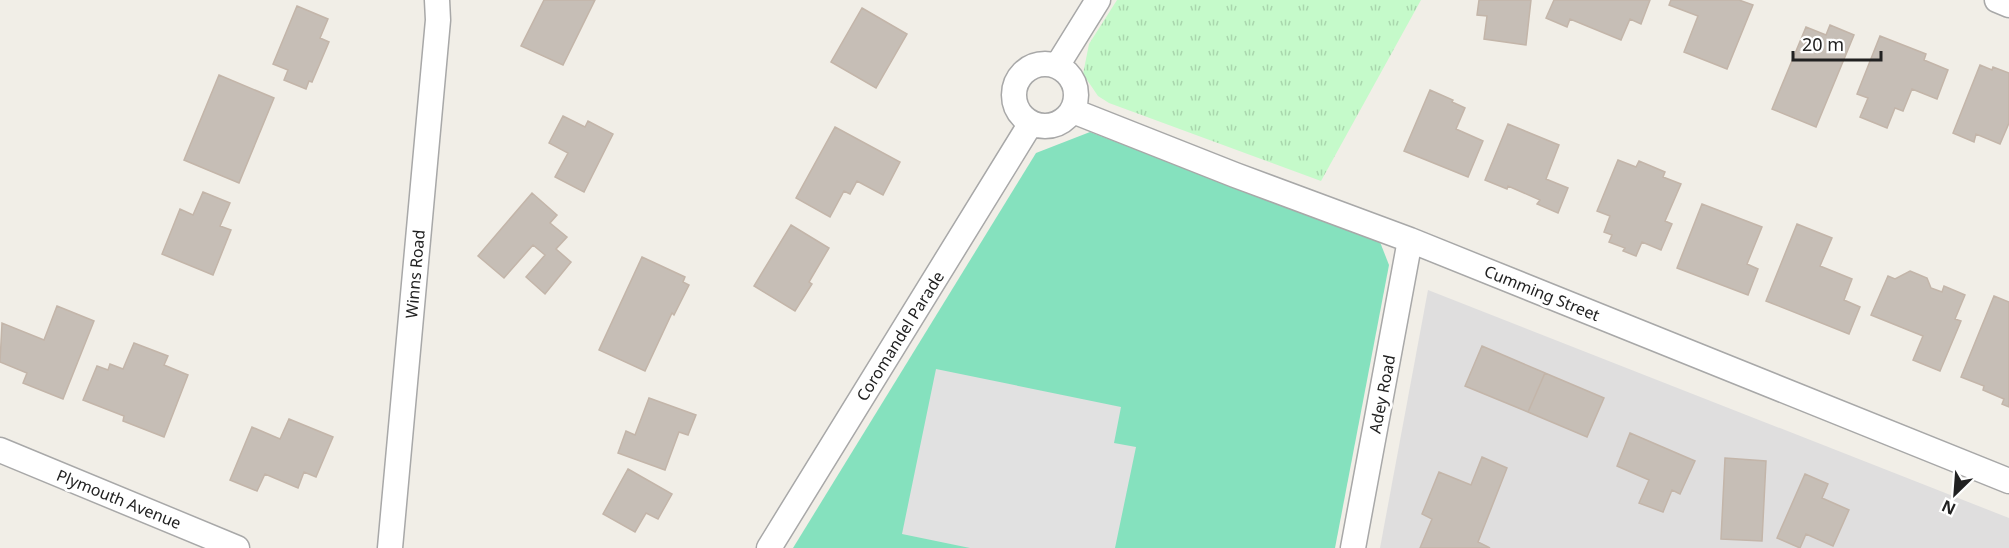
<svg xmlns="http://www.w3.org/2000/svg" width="2009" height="548" viewBox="0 0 2009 548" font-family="'Noto Sans',sans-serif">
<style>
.residential{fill:#dfdede}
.park{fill:url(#park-tufts)}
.pitch{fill:#85e1be}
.parking{fill:#e1e1e1}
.building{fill:#c6beb6;stroke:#c3b5a9;stroke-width:1.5}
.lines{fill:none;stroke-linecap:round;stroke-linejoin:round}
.minor-casing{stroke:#a8a8a8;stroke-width:27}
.minor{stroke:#fff;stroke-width:24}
.labels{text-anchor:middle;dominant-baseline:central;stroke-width:6;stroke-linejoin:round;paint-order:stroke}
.street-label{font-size:16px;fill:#212121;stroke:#fff}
</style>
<defs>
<pattern id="park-tufts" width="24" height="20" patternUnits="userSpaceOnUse" patternTransform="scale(1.5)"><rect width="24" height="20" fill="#c5faca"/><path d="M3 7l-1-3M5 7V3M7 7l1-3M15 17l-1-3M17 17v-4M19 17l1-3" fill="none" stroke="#a9d6ad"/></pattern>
</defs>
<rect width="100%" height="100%" fill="#f1eee7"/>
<path class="residential" d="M 1428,290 L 2009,518 L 2009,548 L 1380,548 Z"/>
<path class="park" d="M 1117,0 L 1421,0 L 1321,181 L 1109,103 L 1098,96 L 1083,74 L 1089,44 Z"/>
<path class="pitch" d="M 1090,132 L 1380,242 L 1389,265 L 1335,548 L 793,548 L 1036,153 Z"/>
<path class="parking" d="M 936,369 L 1121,407 L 1114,443 L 1136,447 L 1115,548 L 970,548 L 902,534 Z"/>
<path class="building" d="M 544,0 L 595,0 L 563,65 L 521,46 Z
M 1479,0 L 1531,0 L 1526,45 L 1484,39 L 1487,16 L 1477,15 Z
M 1554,0 L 1650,0 L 1641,24 L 1630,19 L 1621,40 L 1570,19 L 1567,27 L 1546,18 Z
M 1671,0 L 1739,0 L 1753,5 L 1727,69 L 1684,52 L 1698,16 L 1669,5 Z
M 297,6 L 328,19 L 320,38 L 329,42 L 312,82 L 309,81 L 306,89 L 284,80 L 288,70 L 273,64 Z
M 862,8 L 907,34 L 876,88 L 831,62 Z
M 1830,25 L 1854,35 L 1816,127 L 1772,109 L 1806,27 L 1826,35 Z
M 1880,36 L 1926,54 L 1924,60 L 1948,70 L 1937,99 L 1912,89 L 1903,111 L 1895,108 L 1887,128 L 1860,117 L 1868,98 L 1857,94 Z
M 1980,65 L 1992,70 L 1993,67 L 2009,73 L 2009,123 L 2000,144 L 1976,134 L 1974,142 L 1953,133 Z
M 219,75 L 274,98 L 239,183 L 184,160 Z
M 1430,90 L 1453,100 L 1452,102 L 1465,108 L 1456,129 L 1483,141 L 1468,177 L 1404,151 Z
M 563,116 L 585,127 L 588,121 L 613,134 L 584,192 L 555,177 L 568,153 L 549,143 Z
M 1508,124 L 1559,145 L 1546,179 L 1568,188 L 1558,213 L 1537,204 L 1540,200 L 1508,186 L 1507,189 L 1485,180 Z
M 835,127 L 900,162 L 883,195 L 857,181 L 850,194 L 844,191 L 830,217 L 796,198 Z
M 1618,160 L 1636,167 L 1639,161 L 1665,172 L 1663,177 L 1681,184 L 1665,221 L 1672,224 L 1661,250 L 1642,242 L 1636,256 L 1623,251 L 1625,248 L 1609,242 L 1612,235 L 1604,232 L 1610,216 L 1597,211 Z
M 203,192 L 230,203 L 220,226 L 231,230 L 213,275 L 162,254 L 180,209 L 193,215 Z
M 532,193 L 557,215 L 550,223 L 567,237 L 556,249 L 571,262 L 545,294 L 526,277 L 545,255 L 533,245 L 504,278 L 478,256 Z
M 1702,204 L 1762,227 L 1747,264 L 1758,269 L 1748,295 L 1677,268 Z
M 1797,224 L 1832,238 L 1820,266 L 1852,279 L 1844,300 L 1860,307 L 1849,334 L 1766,301 Z
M 791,225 L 829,248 L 809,282 L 812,284 L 795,311 L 754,286 Z
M 642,257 L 685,277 L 683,282 L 689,285 L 674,315 L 672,313 L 645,371 L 599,350 Z
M 1910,271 L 1927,278 L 1931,288 L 1942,292 L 1944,286 L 1965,295 L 1955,319 L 1961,321 L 1940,371 L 1913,360 L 1923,336 L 1871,315 L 1888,276 L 1895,279 Z
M 1994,296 L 2009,302 L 2009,407 L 2002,404 L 2004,399 L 1983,390 L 1984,386 L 1961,377 Z
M 57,306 L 94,321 L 63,399 L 23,383 L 27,373 L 0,362 L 2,323 L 44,340 Z
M 134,343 L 168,356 L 164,365 L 188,375 L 164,437 L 123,421 L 124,416 L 83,400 L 97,366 L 108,370 L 110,364 L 123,369 Z
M 1482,346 L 1545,373 L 1528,412 L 1465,386 Z
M 1545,373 L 1604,398 L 1587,437 L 1528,412 Z
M 649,398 L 696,415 L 688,435 L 679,432 L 665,470 L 618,453 L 626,431 L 635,435 Z
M 289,419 L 333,437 L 316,477 L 304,472 L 298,488 L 265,474 L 257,491 L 230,480 L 252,427 L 280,439 Z
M 1630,433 L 1695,461 L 1680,494 L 1672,490 L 1663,512 L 1639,503 L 1649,480 L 1617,466 Z
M 1482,457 L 1507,468 L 1478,542 L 1490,548 L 1420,548 L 1432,519 L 1422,514 L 1439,472 L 1471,485 Z
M 1725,458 L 1766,461 L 1762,541 L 1721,539 Z
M 628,469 L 672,494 L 658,519 L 646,513 L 635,532 L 603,514 Z
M 1805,474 L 1828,484 L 1822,498 L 1849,510 L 1833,546 L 1806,534 L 1800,548 L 1777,538 Z"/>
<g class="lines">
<defs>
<path id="minor" d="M 1997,0 L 2009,5
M1014 95a31 31 0 1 1 62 0a31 31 0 1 1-62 0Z
M 1057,66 L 1098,0
M 1073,111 L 1235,175 L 1410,240 L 2009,481
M 0,450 L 237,548
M 390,548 L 438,20 L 437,0
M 769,548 L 1031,123
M 1353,548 L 1410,240"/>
</defs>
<use href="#minor" class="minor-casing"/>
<use href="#minor" class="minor"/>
</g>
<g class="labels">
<g class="street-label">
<text transform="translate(415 274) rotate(-85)">Winns Road</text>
<text transform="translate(1542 293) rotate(22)">Cumming Street</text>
<text transform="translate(900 336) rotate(-58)">Coromandel Parade</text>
<text transform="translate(1382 394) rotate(-79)">Adey Road</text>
<text transform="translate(119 499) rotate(22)">Plymouth Avenue</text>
</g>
</g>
<g transform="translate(1955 494) rotate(205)" stroke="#ffffff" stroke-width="4.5" paint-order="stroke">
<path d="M0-4.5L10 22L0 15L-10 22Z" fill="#212121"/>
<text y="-9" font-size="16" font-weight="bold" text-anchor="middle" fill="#212121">N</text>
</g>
<path d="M1793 51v9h88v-9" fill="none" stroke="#212121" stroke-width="3"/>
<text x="1802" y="51" font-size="18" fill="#212121" stroke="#ffffff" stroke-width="4.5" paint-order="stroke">20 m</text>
</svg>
